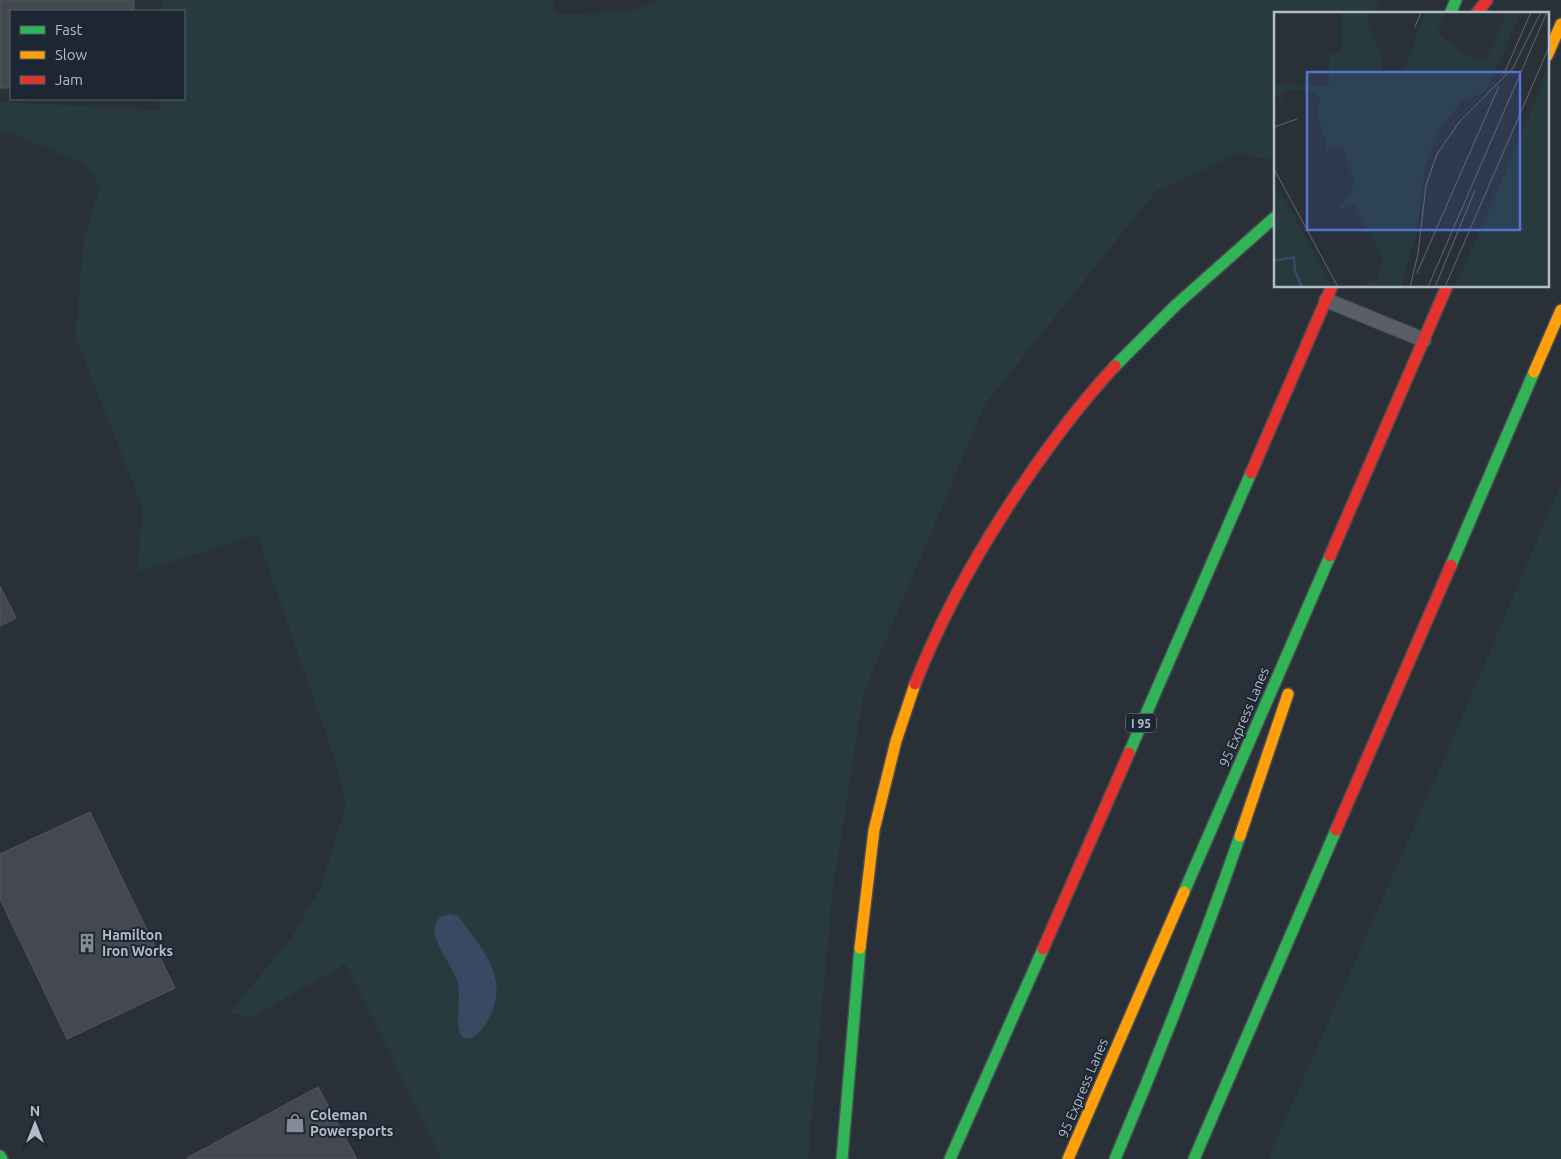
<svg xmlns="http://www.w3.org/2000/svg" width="1561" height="1159" viewBox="0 0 1561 1159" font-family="Ubuntu,sans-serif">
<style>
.green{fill:#273a3e}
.water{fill:#384963}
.building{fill:#444950;stroke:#52575f}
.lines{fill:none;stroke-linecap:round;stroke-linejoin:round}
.lane-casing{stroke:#484c53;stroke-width:16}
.fast-casing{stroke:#484c53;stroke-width:14}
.slow-casing{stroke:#484c53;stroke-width:14}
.jam-casing{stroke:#484c53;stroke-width:14}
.lane{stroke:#5a5e66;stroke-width:14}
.fast{stroke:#30b455;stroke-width:11}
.slow{stroke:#ff9f0a;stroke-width:11}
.jam{stroke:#e5322d;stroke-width:11}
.labels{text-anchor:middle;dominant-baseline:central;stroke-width:4;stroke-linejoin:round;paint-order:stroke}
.shield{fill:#1d2633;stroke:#878f9c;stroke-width:1}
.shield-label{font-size:12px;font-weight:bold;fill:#b4bcc9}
.street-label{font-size:14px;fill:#b4bcc9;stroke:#1d2633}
.poi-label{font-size:14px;font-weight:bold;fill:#b4bcc9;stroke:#1d2633;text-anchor:start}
.inset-river{fill:none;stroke:#384963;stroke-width:2.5}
.inset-road{fill:none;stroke:#616872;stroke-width:1}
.view{fill:#5274d3;fill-opacity:0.15;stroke:#5274d3;stroke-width:2.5}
.inset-edge{fill:none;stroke:#b4bcc9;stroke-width:2.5}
</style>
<rect width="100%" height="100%" fill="#2a3038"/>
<path class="green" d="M 162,0 L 554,0 L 557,14 L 629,12 L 658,0 L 1379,0 L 1372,14 L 1275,14 L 1275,160 L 1237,154 L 1156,191 L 986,403 L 864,692 L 833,889 L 808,1159 L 442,1159 L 345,964 L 250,1018 L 230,1012 L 289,941 L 320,889 L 346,804 L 334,758 L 257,535 L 138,572 L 142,506 L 75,336 L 84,238 L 100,187 L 84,163 L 8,132 L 0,132 L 0,102 L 159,110 L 159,99 L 184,99 L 184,11 L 162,11 Z
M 1561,484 L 1561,1159 L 1268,1159 L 1449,747 Z"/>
<path class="water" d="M 450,914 L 458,916 C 480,947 510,975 490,1016 C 485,1026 480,1033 470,1039 L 462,1037 C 453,1020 463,999 457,980 C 452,965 432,942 435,927 C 435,924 438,920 440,917 Z"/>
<path class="building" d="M 0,0 L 134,0 L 134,11 L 11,11 L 11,88 L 0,88 Z
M 0,586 L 16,618 L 0,626 Z
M 90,812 L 175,988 L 67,1039 L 0,899 L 0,854 Z
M 318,1087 L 357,1159 L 187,1159 L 187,1158 Z"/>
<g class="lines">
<defs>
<path id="lane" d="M 1326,300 L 1424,340"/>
<path id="fast" d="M 1450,14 L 1456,0
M 1115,366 L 1176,305 L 1275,217
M 1451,565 L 1534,372
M 1129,753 L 1251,473
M 1184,892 L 1330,556
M 0,1156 L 2,1159
M 842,1159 L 860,948
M 950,1159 L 1043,949
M 1115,1159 C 1160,1053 1202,945 1240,836
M 1194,1159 L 1336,830"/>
<path id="slow" d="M 1547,56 L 1561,24
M 1534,372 L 1561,310
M 1240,836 L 1288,694
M 860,948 L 874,830 L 896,741 L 915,684
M 1068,1159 L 1184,892"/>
<path id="jam" d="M 1476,14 L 1487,0
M 1251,473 L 1332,286
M 1330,556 L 1447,286
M 915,684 C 940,620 972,562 1009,505 C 1041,456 1075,409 1115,366
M 1336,830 L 1451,565
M 1043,949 L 1129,753"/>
</defs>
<use href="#lane" class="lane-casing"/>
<use href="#fast" class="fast-casing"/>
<use href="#slow" class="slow-casing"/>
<use href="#jam" class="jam-casing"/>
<use href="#lane" class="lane"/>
<use href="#fast" class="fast"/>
<use href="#slow" class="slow"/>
<use href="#jam" class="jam"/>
</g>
<defs>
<symbol id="building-bare" viewBox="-9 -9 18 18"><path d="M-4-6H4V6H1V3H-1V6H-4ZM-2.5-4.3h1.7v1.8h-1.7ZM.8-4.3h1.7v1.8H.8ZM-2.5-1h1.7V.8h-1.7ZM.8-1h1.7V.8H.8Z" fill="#848b96" stroke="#1d2633" stroke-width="2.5" paint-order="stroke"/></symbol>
<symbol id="shop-bare" viewBox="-9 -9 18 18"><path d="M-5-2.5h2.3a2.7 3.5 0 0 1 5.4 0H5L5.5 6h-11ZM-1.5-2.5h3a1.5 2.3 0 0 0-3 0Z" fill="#848b96" stroke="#1d2633" stroke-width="2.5" paint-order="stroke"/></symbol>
</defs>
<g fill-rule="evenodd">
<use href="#building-bare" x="73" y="929" width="28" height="28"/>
<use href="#shop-bare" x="281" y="1109" width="28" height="28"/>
</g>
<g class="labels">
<rect class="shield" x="1126" y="713.5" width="30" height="19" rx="4"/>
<g class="shield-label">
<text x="1141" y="723">I 95</text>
</g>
<g class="street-label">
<text transform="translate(1244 717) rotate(-67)">95 Express Lanes</text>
<text transform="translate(1083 1088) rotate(-67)">95 Express Lanes</text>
</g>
<g class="poi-label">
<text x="102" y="935">Hamilton<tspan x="102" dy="16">Iron Works</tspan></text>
<text x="310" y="1115">Coleman<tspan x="310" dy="16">Powersports</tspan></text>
</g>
</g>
<g transform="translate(1274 12)">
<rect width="275" height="275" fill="#2a3038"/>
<path d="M 67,0 L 95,0 L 94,13 L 106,40 L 109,62 L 131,56 L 151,0 L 173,0 L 163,21 L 194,45 L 211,49 L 234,0 L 247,0 L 214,76 L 207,82 L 191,86 L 167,115 L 151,154 L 143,219 L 127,275 L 86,275 L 103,266 L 109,247 L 80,191 L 64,198 L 77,181 L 80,169 L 68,133 L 52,138 L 52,129 L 43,105 L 46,85 L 34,78 L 7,79 L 9,91 L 0,79 L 0,72 L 55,74 L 55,41 L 67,41 ZM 275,57 L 275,275 L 181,275 L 231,161 ZM 0,175 L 13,191 L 58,275 L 0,275 Z" fill="#273a3e"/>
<path class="inset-river" d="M 0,249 L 20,245 L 21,259 L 28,275"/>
<path class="inset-road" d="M 141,15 L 147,0M 230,62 L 257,0M 0,115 L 23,107M 0,157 L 64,275M 143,261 L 225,74M 136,275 L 144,242 L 152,173 L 163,142 L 186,109 L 239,56 L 267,0M 154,275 L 273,0M 161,275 L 201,178M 171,275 L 275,35"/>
<path class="view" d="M 33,60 L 246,60 L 246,218 L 33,218 Z"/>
<rect width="275" height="275" class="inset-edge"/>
</g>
<rect x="10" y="10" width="175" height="90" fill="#1d2633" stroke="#59626f"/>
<rect x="20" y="26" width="25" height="8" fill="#30b455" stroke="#59626f"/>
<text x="55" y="35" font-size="15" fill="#b4bcc9">Fast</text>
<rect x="20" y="51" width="25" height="8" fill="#ff9f0a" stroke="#59626f"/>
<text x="55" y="60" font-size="15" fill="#b4bcc9">Slow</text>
<rect x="20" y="76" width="25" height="8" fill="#e5322d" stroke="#59626f"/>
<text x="55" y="85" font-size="15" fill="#b4bcc9">Jam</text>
<g transform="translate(35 1124)" stroke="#1d2633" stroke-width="4" paint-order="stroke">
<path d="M0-4L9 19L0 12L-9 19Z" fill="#b4bcc9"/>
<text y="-8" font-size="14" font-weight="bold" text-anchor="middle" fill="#b4bcc9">N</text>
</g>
</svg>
